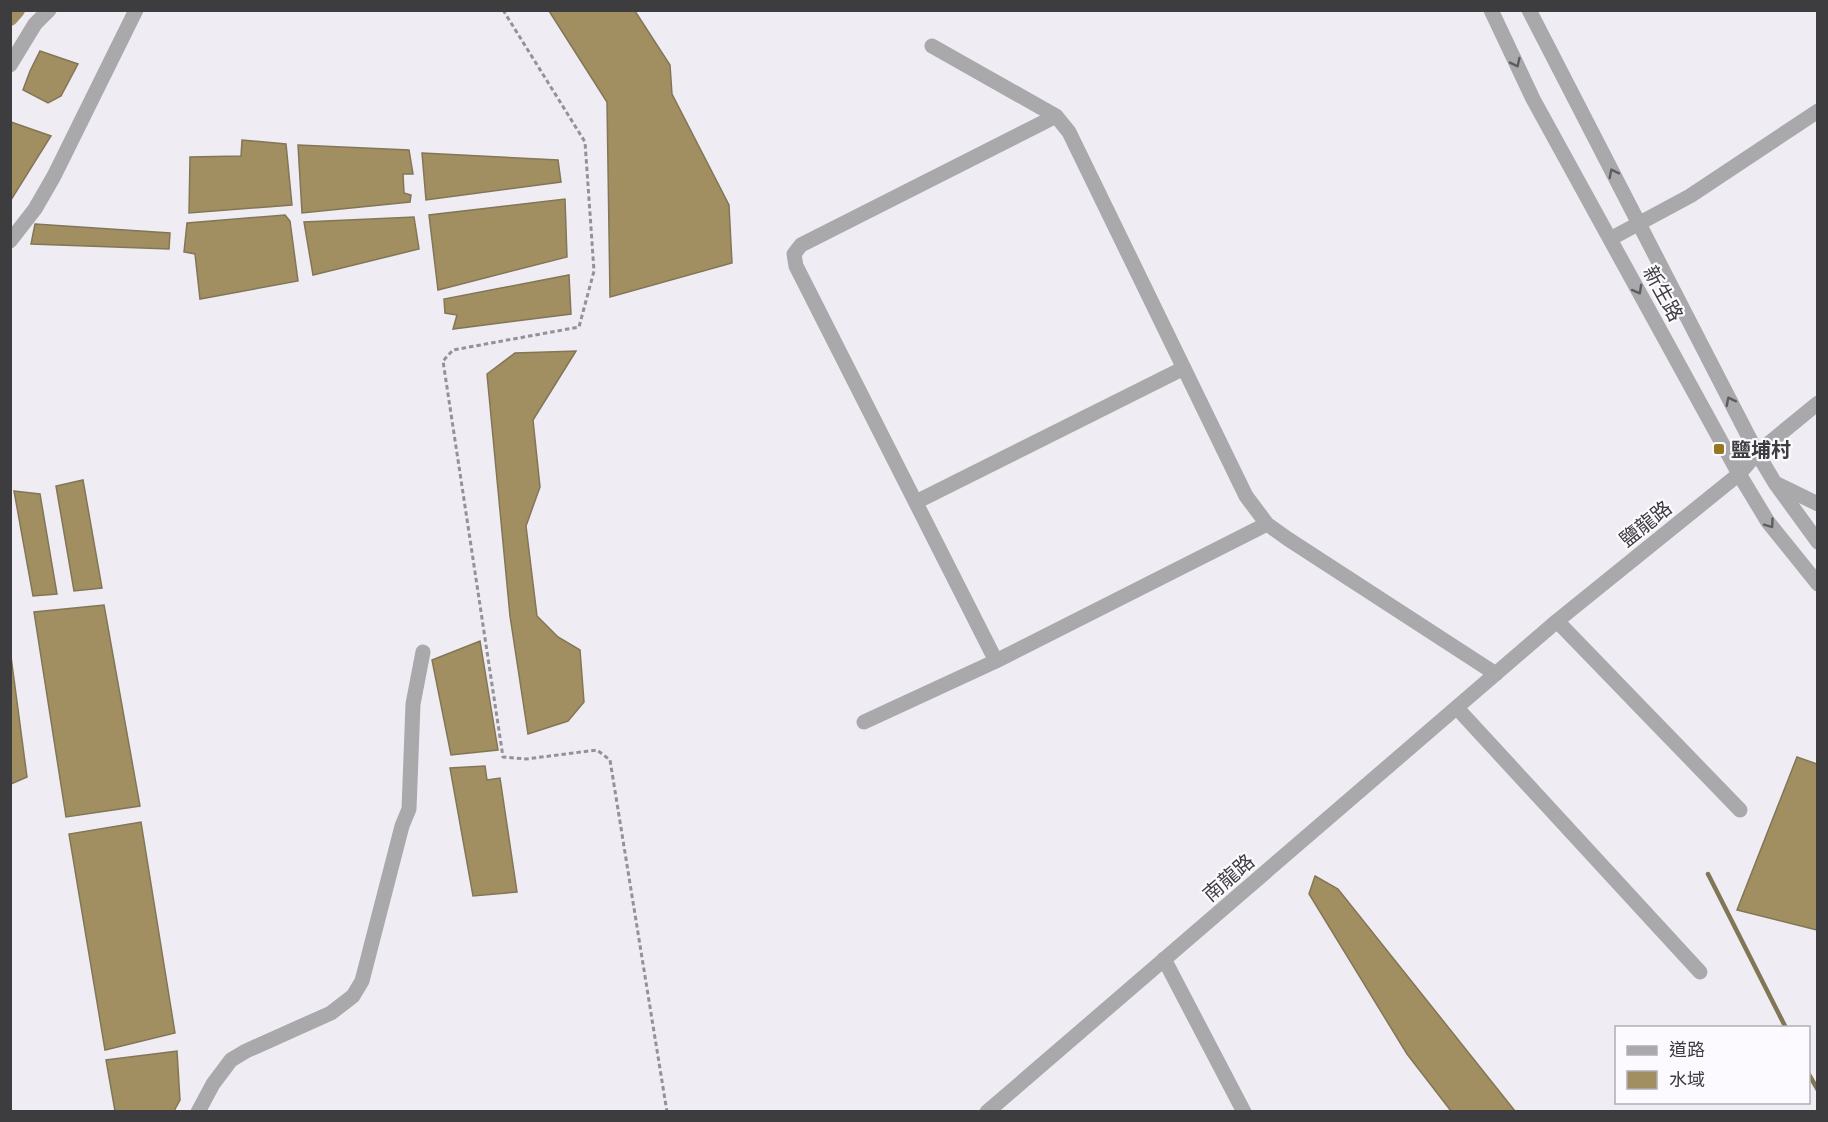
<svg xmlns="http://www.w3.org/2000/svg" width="1828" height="1122" viewBox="0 0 1828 1122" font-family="Barlow,'Noto Sans TC',sans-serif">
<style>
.water{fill:#a18f61;stroke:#837657;stroke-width:1.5}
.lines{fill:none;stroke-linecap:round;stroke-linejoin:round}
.stream{stroke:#837657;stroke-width:4.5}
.canal{stroke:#a18f61;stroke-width:16}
.path{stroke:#939296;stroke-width:3;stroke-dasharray:4.5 3;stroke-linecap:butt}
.minor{stroke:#a9a8ab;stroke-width:15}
.oneway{stroke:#5d5c5f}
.poi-dot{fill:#957820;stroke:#fcfafe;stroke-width:2}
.labels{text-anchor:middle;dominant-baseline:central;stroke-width:4.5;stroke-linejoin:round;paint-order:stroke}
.street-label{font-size:20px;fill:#3d3c3f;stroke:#fcfafe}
.poi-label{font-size:20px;font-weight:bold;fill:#3d3c3f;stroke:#fcfafe;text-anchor:start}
</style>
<rect width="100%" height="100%" fill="#efedf3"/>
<path class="water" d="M 549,11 L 635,11 L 670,65 L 672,94 L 729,205 L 732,263 L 610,297 L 607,102 Z
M 40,51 L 78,64 L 61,96 L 48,103 L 23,90 L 30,71 Z
M 11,122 L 51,136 L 11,200 L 10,122 Z
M 242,140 L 286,144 L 292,205 L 189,213 L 190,157 L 241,156 Z
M 298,145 L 409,150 L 413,174 L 403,174 L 404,193 L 411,195 L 410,202 L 302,213 Z
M 422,153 L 558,160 L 561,182 L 426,200 Z
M 565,199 L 567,257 L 438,290 L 429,215 Z
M 285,215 L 290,221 L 298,281 L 200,299 L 195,254 L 184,252 L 187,223 Z
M 414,217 L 419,249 L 313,275 L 304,222 Z
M 35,224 L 170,233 L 169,249 L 31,244 Z
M 569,275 L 571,314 L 453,329 L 457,315 L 445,313 L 444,299 Z
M 576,351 L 533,420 L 540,487 L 526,526 L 537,616 L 558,637 L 580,650 L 584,702 L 568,721 L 528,734 L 510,616 L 487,374 L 515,353 Z
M 83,480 L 102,588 L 74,591 L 56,486 Z
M 14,491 L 40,494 L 57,594 L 33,596 Z
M 104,605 L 140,806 L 66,817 L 34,612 Z
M 480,641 L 498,750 L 451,755 L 432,660 Z
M 10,649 L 27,777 L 11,784 L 10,784 Z
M 1797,757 L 1817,764 L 1817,930 L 1737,910 Z
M 485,766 L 487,780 L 500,778 L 517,892 L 473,896 L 450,768 Z
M 141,822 L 175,1033 L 105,1050 L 69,834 Z
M 1315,876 L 1338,889 L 1515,1111 L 1451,1111 L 1407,1054 L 1309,894 Z
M 177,1051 L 180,1100 L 174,1111 L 115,1111 L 106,1060 Z"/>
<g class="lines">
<path class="stream" d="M 1708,874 L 1786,1028
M 1808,1073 L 1818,1090"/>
<path class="canal" d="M 10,18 L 17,10"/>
<path class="path" d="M 503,10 L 585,142 L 594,271 L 579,327 L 453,350 L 443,361 L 503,757 L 526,759 L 597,750 L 610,760 L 667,1112"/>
<path class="minor" d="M 1491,10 L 1533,99 L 1739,474 L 1768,522 L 1818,584
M 1529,10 L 1757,453 L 1775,483 L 1818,542
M 932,46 L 1056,116 L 1069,132 L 1246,496 L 1267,524 L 1288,539 L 1496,674
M 10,65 L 35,24 L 49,10
M 1610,239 L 1690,196 L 1818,111
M 10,241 L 35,209 L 54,176 L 136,10
M 1777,484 L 1818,504
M 916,502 L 1184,368
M 1557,621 L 1740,810
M 996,661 L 796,266 L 794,254 L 801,245 L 1056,116
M 1457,708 L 1700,972
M 864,722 L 996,661 L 1267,524
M 1164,959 L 1244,1112
M 198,1112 L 213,1084 L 231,1060 L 246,1051 L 331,1013 L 353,996 L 362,981 L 402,826 L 409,809 L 413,704 L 423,652
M 987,1112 L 1557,621 L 1739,474 L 1757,453 L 1818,403"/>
</g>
<defs><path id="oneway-chevron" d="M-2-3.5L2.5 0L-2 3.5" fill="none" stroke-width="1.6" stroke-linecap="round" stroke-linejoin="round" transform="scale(1.5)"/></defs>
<g class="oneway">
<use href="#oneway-chevron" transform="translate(1516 63) rotate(64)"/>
<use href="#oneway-chevron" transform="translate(1613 173) rotate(-117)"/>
<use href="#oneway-chevron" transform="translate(1638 290) rotate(61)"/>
<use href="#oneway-chevron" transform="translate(1730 401) rotate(-117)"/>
<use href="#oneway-chevron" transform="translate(1770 524) rotate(54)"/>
</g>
<rect class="poi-dot" x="1713" y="443" width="12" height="12" rx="3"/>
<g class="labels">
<g class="street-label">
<text transform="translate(1664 293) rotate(61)">新生路</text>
<text transform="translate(1645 523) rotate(-39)">鹽龍路</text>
<text transform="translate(1228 877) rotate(-41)">南龍路</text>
</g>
<g class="poi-label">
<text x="1731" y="449">鹽埔村</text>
</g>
</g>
<rect width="1828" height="1122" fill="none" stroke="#3d3c3f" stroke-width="24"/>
<rect x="1615" y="1026" width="195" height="78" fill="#fcfafe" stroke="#b0aeb2" stroke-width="1.5"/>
<rect x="1627" y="1046" width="30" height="9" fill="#a9a8ab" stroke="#b0aeb2" stroke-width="1.5"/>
<text x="1669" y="1056" font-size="18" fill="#3d3c3f">道路</text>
<rect x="1627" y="1071" width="30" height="18" fill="#a18f61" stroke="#b0aeb2" stroke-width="1.5"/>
<text x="1669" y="1086" font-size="18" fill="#3d3c3f">水域</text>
</svg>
